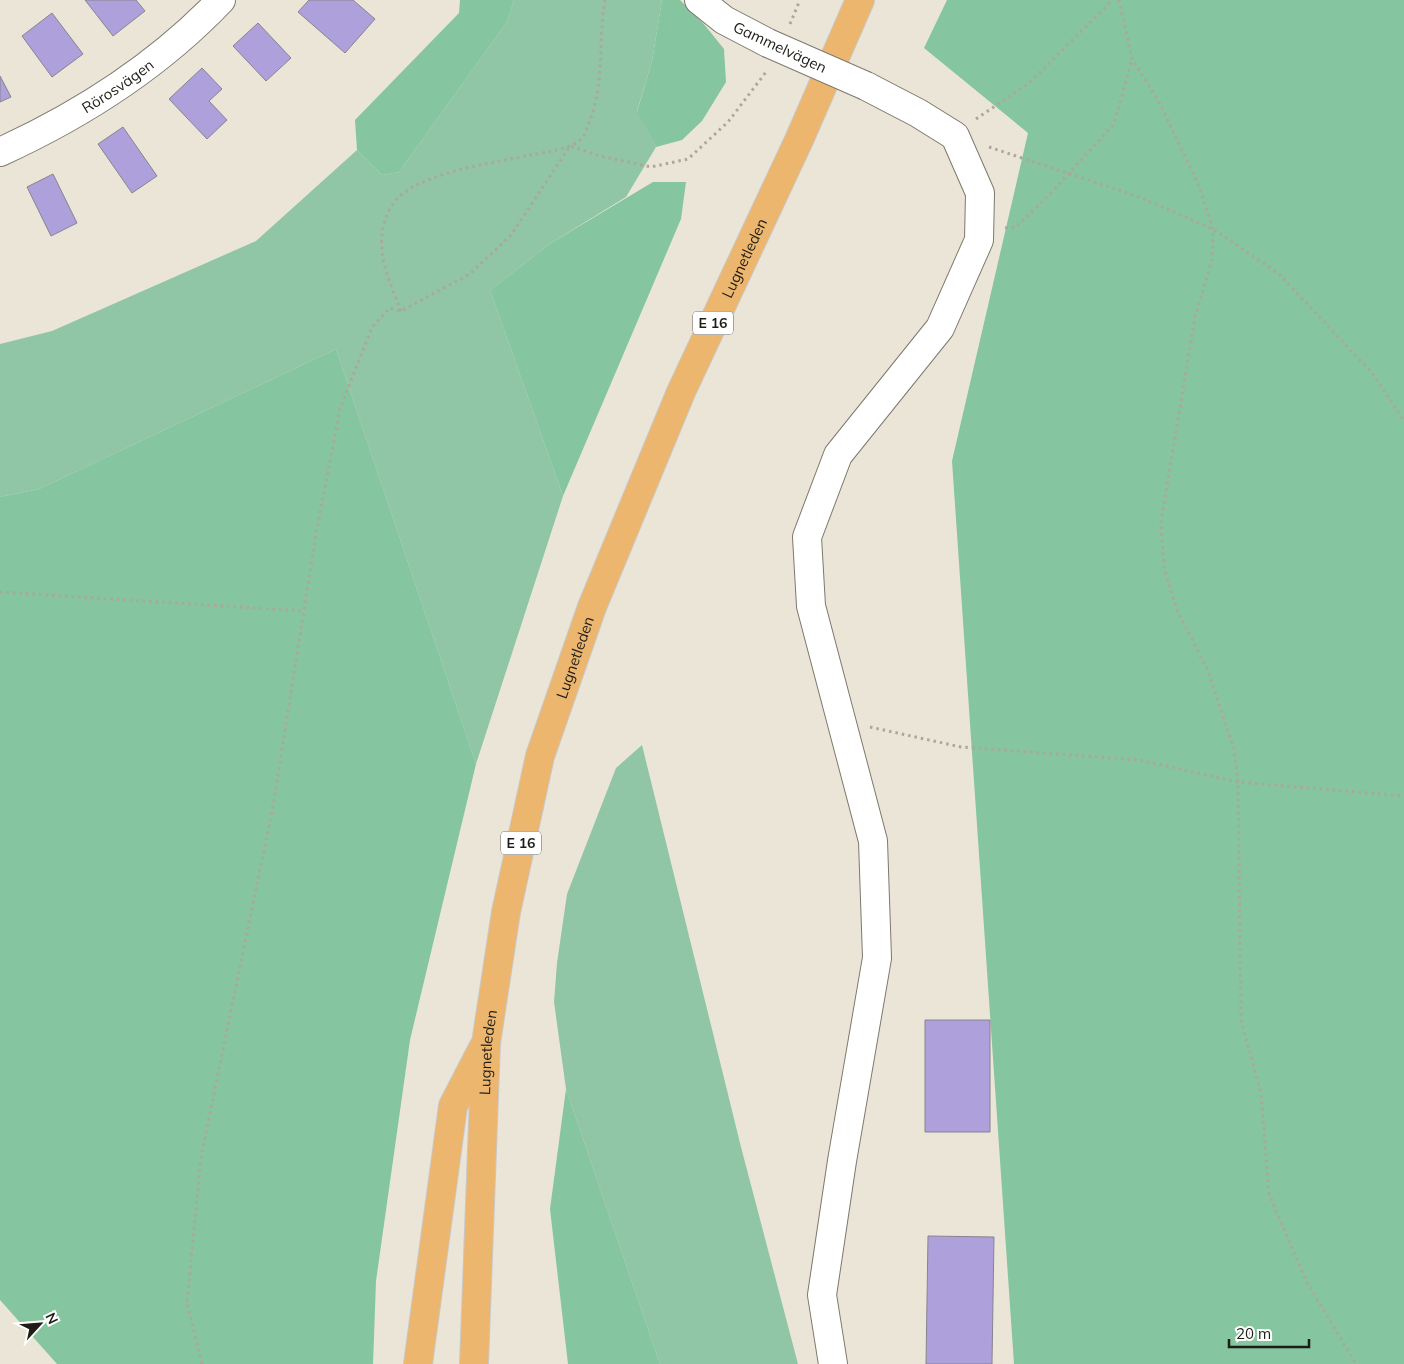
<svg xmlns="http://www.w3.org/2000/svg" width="1404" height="1364" viewBox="0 0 1404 1364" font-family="Mulish,sans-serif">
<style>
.green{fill:#90c5a5}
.forest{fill:#85c59f}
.building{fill:#aea0db;stroke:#868490}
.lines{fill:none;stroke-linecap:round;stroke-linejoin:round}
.minor-casing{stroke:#7e786d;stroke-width:30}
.trunk-casing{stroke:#c9c9c8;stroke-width:30}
.path{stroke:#aba79c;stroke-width:3;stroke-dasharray:2.5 4;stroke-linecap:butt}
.minor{stroke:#fff;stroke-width:28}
.trunk{stroke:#ecb66f;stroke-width:28}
.minor-bridge-casing{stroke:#7e786d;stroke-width:30;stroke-linecap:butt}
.minor-bridge{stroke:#fff;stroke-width:28}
.labels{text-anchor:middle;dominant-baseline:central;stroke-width:4.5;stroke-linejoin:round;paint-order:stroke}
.shield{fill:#fff;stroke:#62615d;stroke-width:1}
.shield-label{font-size:14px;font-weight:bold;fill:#1f1d18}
.street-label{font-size:15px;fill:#1f1d18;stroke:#fff}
</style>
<rect width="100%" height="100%" fill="#ebe5d8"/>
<path class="green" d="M 514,0 L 662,0 L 652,61 L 637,111 L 656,147 L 626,197 L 551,243 L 490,290 L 563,496 L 476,764 L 336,349 L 39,489 L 0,497 L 0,344 L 52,331 L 256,241 L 357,150 L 382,175 L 399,172 L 507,22 Z
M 642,745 L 741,1147 L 798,1364 L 660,1364 L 566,1089 L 554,1002 L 557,963 L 567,894 L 616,768 Z"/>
<path class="forest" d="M 460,0 L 514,0 L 507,22 L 399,172 L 382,175 L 357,150 L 355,120 L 459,13 Z
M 662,0 L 680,0 L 703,23 L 724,49 L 726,82 L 702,121 L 682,140 L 656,147 L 637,112 L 652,61 Z
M 947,0 L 1404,0 L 1404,1364 L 1014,1364 L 952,461 L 1028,133 L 924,48 Z
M 653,182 L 686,182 L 681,219 L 563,496 L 490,290 L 551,243 Z
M 336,349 L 476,764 L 410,1040 L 376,1281 L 373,1364 L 57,1364 L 0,1300 L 0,497 L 39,489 Z
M 566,1089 L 660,1364 L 568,1364 L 550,1209 Z"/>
<path class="building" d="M 85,0 L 136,0 L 145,11 L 113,36 Z
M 309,0 L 353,0 L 375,19 L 345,53 L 298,12 Z
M 52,13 L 83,54 L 52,77 L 22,36 Z
M 258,23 L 291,58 L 266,81 L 233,46 Z
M 202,68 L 222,89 L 209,101 L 227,120 L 207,139 L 169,99 Z
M 0,76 L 11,97 L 0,102 Z
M 123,127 L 157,176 L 132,193 L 98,144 Z
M 53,174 L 77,223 L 51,236 L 27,187 Z
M 925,1020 L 990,1020 L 990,1132 L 925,1132 Z
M 928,1236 L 994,1237 L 992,1364 L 926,1364 Z"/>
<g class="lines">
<defs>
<g id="minor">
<path d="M 699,0 L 724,20 L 768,43"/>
<path id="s1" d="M 0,152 C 81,115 159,65 221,0"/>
<path d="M 833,1364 L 822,1295 L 842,1161 L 877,958 L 873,841 L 811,606 L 807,537 L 838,455 L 940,328 L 979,240 L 980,193 L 955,136 L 918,113 L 866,86"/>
</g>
<g id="trunk">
<path d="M 418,1364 L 453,1106 L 483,1048"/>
<path id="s2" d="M 474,1364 L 486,1043 L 506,912 L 540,756 L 592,607 L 681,392 L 799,140 L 860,0"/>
</g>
</defs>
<use href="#minor" class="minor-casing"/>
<use href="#trunk" class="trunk-casing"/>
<path class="path" d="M 1119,0 L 1132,59 L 1159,102 L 1199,186 L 1213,229 L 1212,260 L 1195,317 L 1161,522 L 1164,569 L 1177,610 L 1208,671 L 1234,749 L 1238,782 L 1241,1020 L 1261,1093 L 1269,1194 L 1306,1281 L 1356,1364
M 790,24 L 800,0
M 976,119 L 1029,83 L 1113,0
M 989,147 L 1139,197 L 1213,229 L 1279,274 L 1373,374 L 1404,421
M 1005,228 L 1016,227 L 1050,194 L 1114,124 L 1132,59
M 401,311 C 392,287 379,261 382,235 C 383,220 390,205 401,195 C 430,171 494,163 530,155 C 547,152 571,150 583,137 C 586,133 587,127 589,123 C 605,83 598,41 605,0
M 0,592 L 304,611
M 870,727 L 961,747 L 1139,760 L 1238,782 L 1404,796
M 202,1364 L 187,1302 L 201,1157 L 273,806 L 316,534 L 340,409 L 372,327 L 390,308 L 401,311 L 470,274 L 511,235 L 570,146 L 600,156 L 651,167 L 688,159 L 728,122 L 766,72"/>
<use href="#minor" class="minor"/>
<use href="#trunk" class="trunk"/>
<defs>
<path id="minor-bridge" d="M 768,43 L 866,86"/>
</defs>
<use href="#minor-bridge" class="minor-bridge-casing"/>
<use href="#minor-bridge" class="minor-bridge"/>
</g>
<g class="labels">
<g class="shield">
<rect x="693" y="311.5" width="40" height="23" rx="4"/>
<rect x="501" y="831.5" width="40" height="23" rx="4"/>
</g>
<g class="shield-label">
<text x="713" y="323">E 16</text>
<text x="521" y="843">E 16</text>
</g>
<g class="street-label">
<text transform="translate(780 47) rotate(25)">Gammelvägen</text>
<text stroke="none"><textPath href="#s1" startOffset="135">Rörosvägen</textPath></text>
<text stroke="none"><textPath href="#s2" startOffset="1152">Lugnetleden</textPath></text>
<text stroke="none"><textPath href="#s2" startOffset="718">Lugnetleden</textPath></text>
<text stroke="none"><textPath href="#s2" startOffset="312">Lugnetleden</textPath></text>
</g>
</g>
<g transform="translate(40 1324) rotate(64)" stroke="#ffffff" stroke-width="4" paint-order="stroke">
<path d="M0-4L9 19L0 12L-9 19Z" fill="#1f1d18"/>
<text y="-8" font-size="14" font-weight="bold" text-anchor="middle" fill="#1f1d18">N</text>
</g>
<path d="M1229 1339v8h80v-8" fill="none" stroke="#1f1d18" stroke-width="2.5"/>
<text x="1236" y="1339" font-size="15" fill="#1f1d18" stroke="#ffffff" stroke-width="4" paint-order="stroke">20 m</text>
</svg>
